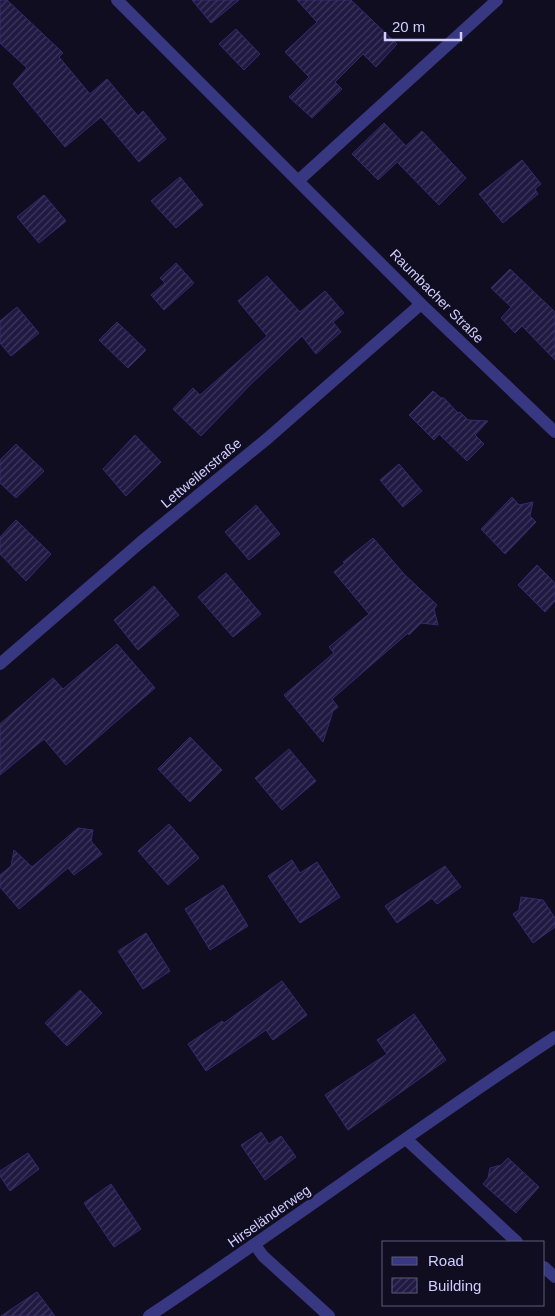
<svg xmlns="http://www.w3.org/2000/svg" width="555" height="1316" viewBox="0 0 555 1316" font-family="Helvetica,sans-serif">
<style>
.building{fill:url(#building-hatch);stroke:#362a6f}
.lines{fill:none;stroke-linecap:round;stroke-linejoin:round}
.lane{stroke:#383781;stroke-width:12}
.street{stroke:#383781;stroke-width:12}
.labels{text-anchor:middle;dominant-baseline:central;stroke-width:5;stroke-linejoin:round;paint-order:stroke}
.street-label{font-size:14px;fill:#d1cdff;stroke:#100d21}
</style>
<defs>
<pattern id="building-hatch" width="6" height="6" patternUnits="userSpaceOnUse" patternTransform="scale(1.25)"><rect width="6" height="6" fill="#201942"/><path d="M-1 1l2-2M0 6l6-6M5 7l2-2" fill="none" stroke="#3f395e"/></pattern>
</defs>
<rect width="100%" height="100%" fill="#100d21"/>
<path class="building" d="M 0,0 L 7,0 L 63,53 L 59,57 L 90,94 L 107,79 L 138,116 L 143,111 L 166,139 L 139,162 L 101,117 L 65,147 L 13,84 L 27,68 L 0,43 Z
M 192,0 L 239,0 L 211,23 Z
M 297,0 L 351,0 L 397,44 L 376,67 L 363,54 L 335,82 L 342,89 L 312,118 L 289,97 L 309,77 L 285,52 L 317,22 Z
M 236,29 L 260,54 L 244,70 L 219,44 Z
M 384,123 L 406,146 L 422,131 L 466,178 L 439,205 L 397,162 L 378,180 L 352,154 Z
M 522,160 L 541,184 L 535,189 L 538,194 L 503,223 L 479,194 Z
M 180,177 L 203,205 L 176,228 L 151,201 Z
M 44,195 L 66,221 L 39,243 L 17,217 Z
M 176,263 L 194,283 L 164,310 L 151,295 L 165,283 L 160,278 Z
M 510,269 L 555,312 L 555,360 L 522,326 L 515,333 L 501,318 L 511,307 L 491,288 Z
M 267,276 L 300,312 L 325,291 L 344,313 L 333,322 L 341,332 L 316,354 L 302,336 L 250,385 L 201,436 L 173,409 L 193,388 L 200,395 L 267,336 L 238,301 Z
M 17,307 L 39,333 L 11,356 L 0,343 L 0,321 Z
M 117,322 L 146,350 L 128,368 L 99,340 Z
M 433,391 L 441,398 L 444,398 L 458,413 L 460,412 L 468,420 L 488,421 L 475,435 L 484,444 L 467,461 L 439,434 L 434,440 L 409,415 Z
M 135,435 L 161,462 L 126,496 L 103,469 Z
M 16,444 L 44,471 L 16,498 L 0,483 L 0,460 Z
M 399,464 L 422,491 L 403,507 L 380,480 Z
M 512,497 L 519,505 L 533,502 L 530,516 L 536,522 L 505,554 L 481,529 Z
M 256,505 L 280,534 L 249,560 L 225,532 Z
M 16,520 L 51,554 L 26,581 L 0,554 L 0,537 Z
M 373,538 L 404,574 L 437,605 L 434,609 L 438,625 L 421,623 L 409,635 L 408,633 L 332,699 L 338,707 L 333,711 L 323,742 L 284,695 L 334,653 L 329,647 L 369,614 L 334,572 L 345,563 L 343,562 Z
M 537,565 L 555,583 L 555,601 L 545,612 L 518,585 Z
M 226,573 L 261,614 L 233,637 L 198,597 Z
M 154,586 L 179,615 L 138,650 L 114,620 Z
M 117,644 L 155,688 L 66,765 L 44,739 L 0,775 L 0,724 L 53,678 L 63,689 Z
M 190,737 L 222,770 L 190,802 L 158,769 Z
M 289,749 L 316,781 L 282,810 L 255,778 Z
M 169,824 L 199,858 L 168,885 L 138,851 Z
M 78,828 L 93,830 L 91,841 L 102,854 L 74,875 L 68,868 L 19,909 L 0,887 L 0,875 L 11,866 L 14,850 L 32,867 Z
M 292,860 L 300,873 L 317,862 L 340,897 L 300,923 L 268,876 Z
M 445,866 L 461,887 L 437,904 L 432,898 L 397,923 L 385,906 Z
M 223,885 L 248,926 L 210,950 L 185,909 Z
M 521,897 L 543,900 L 555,918 L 555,927 L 533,943 L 513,914 L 519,910 Z
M 146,933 L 170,971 L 143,989 L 118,951 Z
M 282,981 L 307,1015 L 273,1040 L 266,1030 L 206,1071 L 188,1044 L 222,1021 L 224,1023 Z
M 80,990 L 102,1013 L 67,1046 L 45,1023 Z
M 414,1014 L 446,1060 L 348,1130 L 325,1095 L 387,1054 L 377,1040 Z
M 261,1132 L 269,1144 L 281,1136 L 296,1157 L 265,1180 L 241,1145 Z
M 28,1153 L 39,1169 L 10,1191 L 0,1176 L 0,1171 Z
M 508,1158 L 539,1187 L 516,1213 L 483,1184 L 488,1178 L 490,1168 L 501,1165 Z
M 111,1184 L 141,1229 L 114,1247 L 84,1203 Z
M 37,1292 L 55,1316 L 1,1316 Z"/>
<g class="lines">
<path class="lane" d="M 299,180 L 497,0
M 406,1139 L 517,1242
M 544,1267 L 555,1277"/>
<path class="street" d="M 117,0 L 421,304 L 555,432
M 0,664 L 141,542 L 268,438 L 421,304
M 255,1245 L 263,1256 L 329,1316
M 149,1316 C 286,1225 418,1127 555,1037"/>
</g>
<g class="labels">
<g class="street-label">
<text transform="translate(437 296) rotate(45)">Raumbacher Straße</text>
<text transform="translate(201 473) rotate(-40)">Lettweilerstraße</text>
<text transform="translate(269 1216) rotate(-35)">Hirseländerweg</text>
</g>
</g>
<rect x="382" y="1241" width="162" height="65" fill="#100d21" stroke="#5d5a7a"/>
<rect x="392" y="1257" width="25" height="8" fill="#383781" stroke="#5d5a7a"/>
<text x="428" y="1266" font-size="15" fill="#d1cdff">Road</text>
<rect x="392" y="1278" width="25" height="15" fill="url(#building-hatch)" stroke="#5d5a7a"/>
<text x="428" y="1291" font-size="15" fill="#d1cdff">Building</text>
<path d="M385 32v8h76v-8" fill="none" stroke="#d1cdff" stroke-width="2.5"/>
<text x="392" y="32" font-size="15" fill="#d1cdff" stroke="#100d21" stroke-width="4" paint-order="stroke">20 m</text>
</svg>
